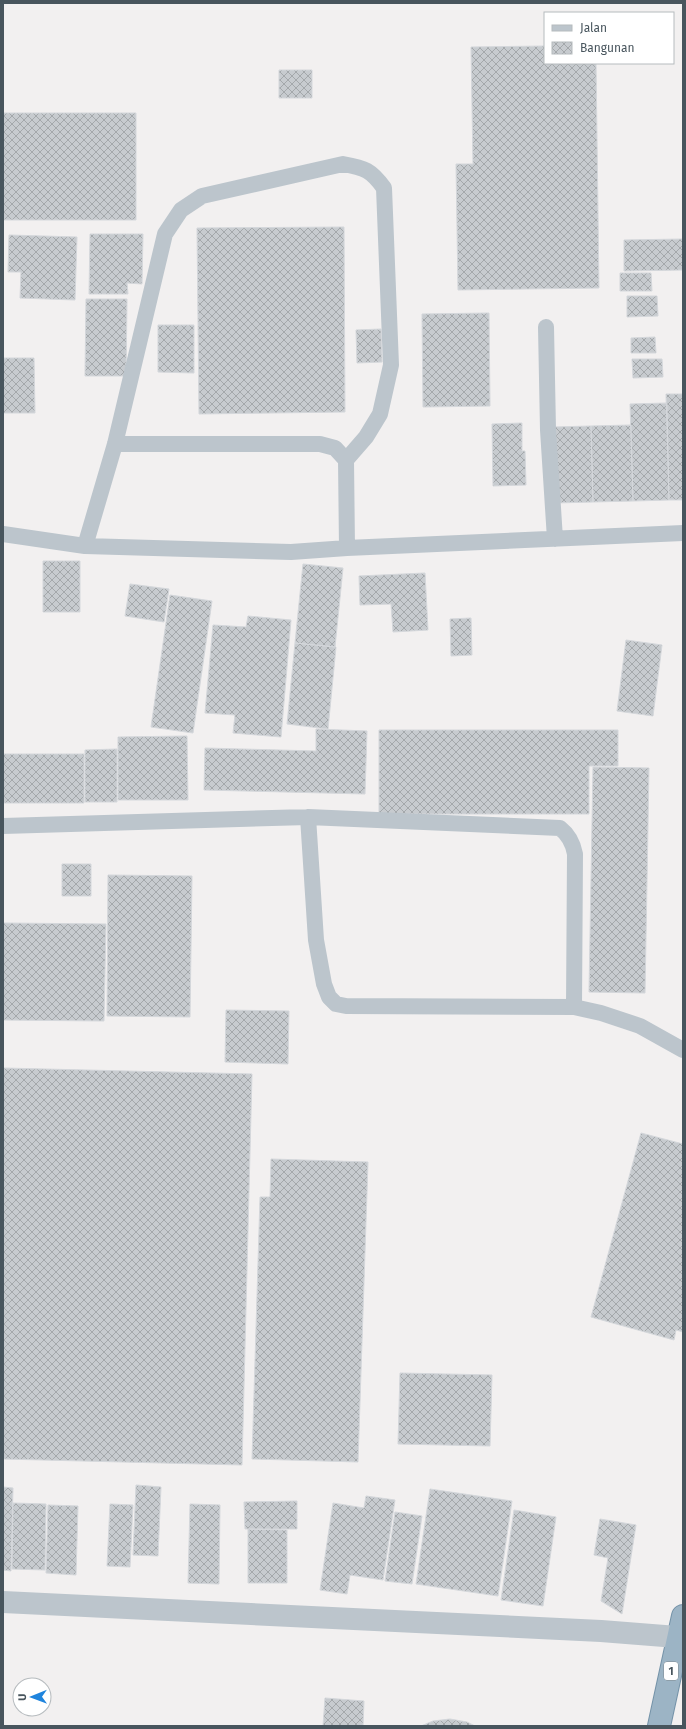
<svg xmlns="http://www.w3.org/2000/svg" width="686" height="1729" viewBox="0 0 686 1729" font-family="'Fira Sans',sans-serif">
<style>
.building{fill:url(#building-cross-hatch);stroke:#d4d7db}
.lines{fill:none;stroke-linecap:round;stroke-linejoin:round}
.trunk-casing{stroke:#7492a8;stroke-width:24}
.service{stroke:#bcc5cc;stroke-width:16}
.minor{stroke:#bcc5cc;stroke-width:22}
.trunk{stroke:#9cb4c5;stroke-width:22}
.labels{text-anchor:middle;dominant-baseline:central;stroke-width:4;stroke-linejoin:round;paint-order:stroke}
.shield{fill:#fff;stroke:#7f888e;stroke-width:1}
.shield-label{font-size:11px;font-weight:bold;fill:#48555d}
</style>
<defs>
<pattern id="building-cross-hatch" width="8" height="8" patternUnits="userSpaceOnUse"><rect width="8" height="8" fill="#c7cbcf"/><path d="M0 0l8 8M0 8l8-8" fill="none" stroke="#a4a8ab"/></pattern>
</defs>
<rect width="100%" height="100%" fill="#f2f0f0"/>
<path class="building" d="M 545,46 L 545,63 L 596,63 L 599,288 L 458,290 L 456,164 L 473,164 L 471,47 Z
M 279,70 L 312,70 L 312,98 L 279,98 Z
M 3,113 L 136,113 L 136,220 L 3,220 Z
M 344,227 L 345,412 L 199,414 L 197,228 Z
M 90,234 L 143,234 L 142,284 L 127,283 L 128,294 L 89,294 Z
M 9,235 L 77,237 L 75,300 L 20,298 L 21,272 L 8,272 Z
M 683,239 L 683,270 L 624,271 L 624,240 Z
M 620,273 L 651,273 L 652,291 L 620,291 Z
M 627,296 L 657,296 L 658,316 L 627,317 Z
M 86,299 L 127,299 L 126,376 L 85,376 Z
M 489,313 L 490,406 L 423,407 L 422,314 Z
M 158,325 L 194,325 L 194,373 L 158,372 Z
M 381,329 L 382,362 L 357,363 L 356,330 Z
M 655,337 L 656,353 L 631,353 L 631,338 Z
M 3,358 L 34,358 L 35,413 L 3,413 Z
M 632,359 L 662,359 L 663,377 L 633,378 Z
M 666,394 L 683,394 L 683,500 L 669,500 Z
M 667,403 L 669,500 L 633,501 L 630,404 Z
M 522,423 L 522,451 L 525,451 L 526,485 L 493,486 L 492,424 Z
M 631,425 L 633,501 L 593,502 L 591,426 Z
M 591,426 L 593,502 L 555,503 L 554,427 Z
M 43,561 L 80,561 L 80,612 L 43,612 Z
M 303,564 L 343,568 L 335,647 L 295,643 Z
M 425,573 L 428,630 L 393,632 L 391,604 L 360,605 L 359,576 Z
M 130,584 L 169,589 L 164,622 L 125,616 Z
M 170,595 L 212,601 L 193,733 L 151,727 Z
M 248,616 L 291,620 L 281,737 L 233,733 L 235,715 L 205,713 L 213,625 L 246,627 Z
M 471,618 L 472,655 L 451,656 L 450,619 Z
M 626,640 L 662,645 L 653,716 L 617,711 Z
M 295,643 L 336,647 L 328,729 L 287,724 Z
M 316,729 L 367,731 L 365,794 L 204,790 L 205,748 L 316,751 Z
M 379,730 L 618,730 L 618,766 L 589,766 L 589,814 L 379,814 Z
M 187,736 L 188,800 L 118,800 L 118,737 Z
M 117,749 L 117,802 L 85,802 L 85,750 Z
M 3,754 L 84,754 L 84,803 L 3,803 Z
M 593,767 L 649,768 L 645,993 L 589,992 Z
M 62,864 L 91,864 L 91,896 L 62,896 Z
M 108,875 L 192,876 L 190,1017 L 107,1016 Z
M 3,923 L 106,924 L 104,1021 L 3,1020 Z
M 226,1010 L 289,1011 L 288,1064 L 225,1062 Z
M 3,1068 L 252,1074 L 242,1465 L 3,1459 Z
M 641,1133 L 683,1144 L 683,1332 L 676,1330 L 674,1340 L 591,1317 Z
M 271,1159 L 368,1162 L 358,1462 L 252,1459 L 260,1197 L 270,1197 Z
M 400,1373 L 492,1375 L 490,1446 L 398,1444 Z
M 136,1485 L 161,1487 L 158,1556 L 133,1555 Z
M 3,1487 L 13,1488 L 11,1571 L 3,1570 Z
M 430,1489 L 512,1501 L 498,1596 L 416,1584 Z
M 366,1496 L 395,1500 L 383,1580 L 350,1575 L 347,1594 L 320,1590 L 333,1503 L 364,1508 Z
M 297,1501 L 297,1529 L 245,1529 L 244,1502 Z
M 13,1503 L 46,1504 L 45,1570 L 12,1569 Z
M 110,1504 L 133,1505 L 130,1567 L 107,1566 Z
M 190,1504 L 220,1505 L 219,1584 L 188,1583 Z
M 48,1505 L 78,1506 L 76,1575 L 46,1573 Z
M 514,1510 L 556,1517 L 543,1606 L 501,1600 Z
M 395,1512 L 422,1516 L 412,1584 L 385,1581 Z
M 600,1519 L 636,1525 L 622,1614 L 601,1601 L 608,1558 L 594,1555 Z
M 248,1529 L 287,1530 L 287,1583 L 248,1583 Z
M 325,1698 L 364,1701 L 363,1726 L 323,1726 Z
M 450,1719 L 467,1722 L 475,1726 L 421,1726 L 433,1721 Z"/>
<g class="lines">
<defs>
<path id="trunk" d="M 659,1726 L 683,1616"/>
</defs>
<use href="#trunk" class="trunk-casing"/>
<path class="service" d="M 546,327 L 548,430 L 555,539
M 115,444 L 320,444 L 335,448 L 346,460 L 347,548
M 3,534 L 85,546 L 291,552 L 347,548 L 683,533
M 85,546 L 115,444 L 165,234 L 181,210 L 202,196 L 343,164 C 365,168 371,170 384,188 L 391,365 L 380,414 L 366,437 L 346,460
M 308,817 L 316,940 L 324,984 L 329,997 L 336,1004 L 346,1006 L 574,1007 L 601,1013 L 640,1026 L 683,1050
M 3,826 L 308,817 L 560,828 C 569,835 573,843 575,854 L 574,1007"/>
<path class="minor" d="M 3,1602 L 601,1631 L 677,1637"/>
<use href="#trunk" class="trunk"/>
</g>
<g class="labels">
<rect class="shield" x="664" y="1662" width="14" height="18" rx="3"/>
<g class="shield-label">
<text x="671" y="1671">1</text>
</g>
</g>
<rect width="686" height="1729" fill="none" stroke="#48555d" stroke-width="8"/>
<rect x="544" y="12" width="130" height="52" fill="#ffffff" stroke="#b6bbbe"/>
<rect x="552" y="25" width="20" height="6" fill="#bcc5cc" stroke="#b6bbbe"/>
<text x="580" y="32" font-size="12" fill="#48555d">Jalan</text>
<rect x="552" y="42" width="20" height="12" fill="url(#building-cross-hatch)" stroke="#b6bbbe"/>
<text x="580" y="52" font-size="12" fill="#48555d">Bangunan</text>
<g transform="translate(32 1697) rotate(269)"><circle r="19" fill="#ffffff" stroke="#b6bbbe"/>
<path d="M0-3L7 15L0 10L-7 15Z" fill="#1f84dd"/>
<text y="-6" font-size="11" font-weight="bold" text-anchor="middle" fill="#48555d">U</text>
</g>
</svg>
